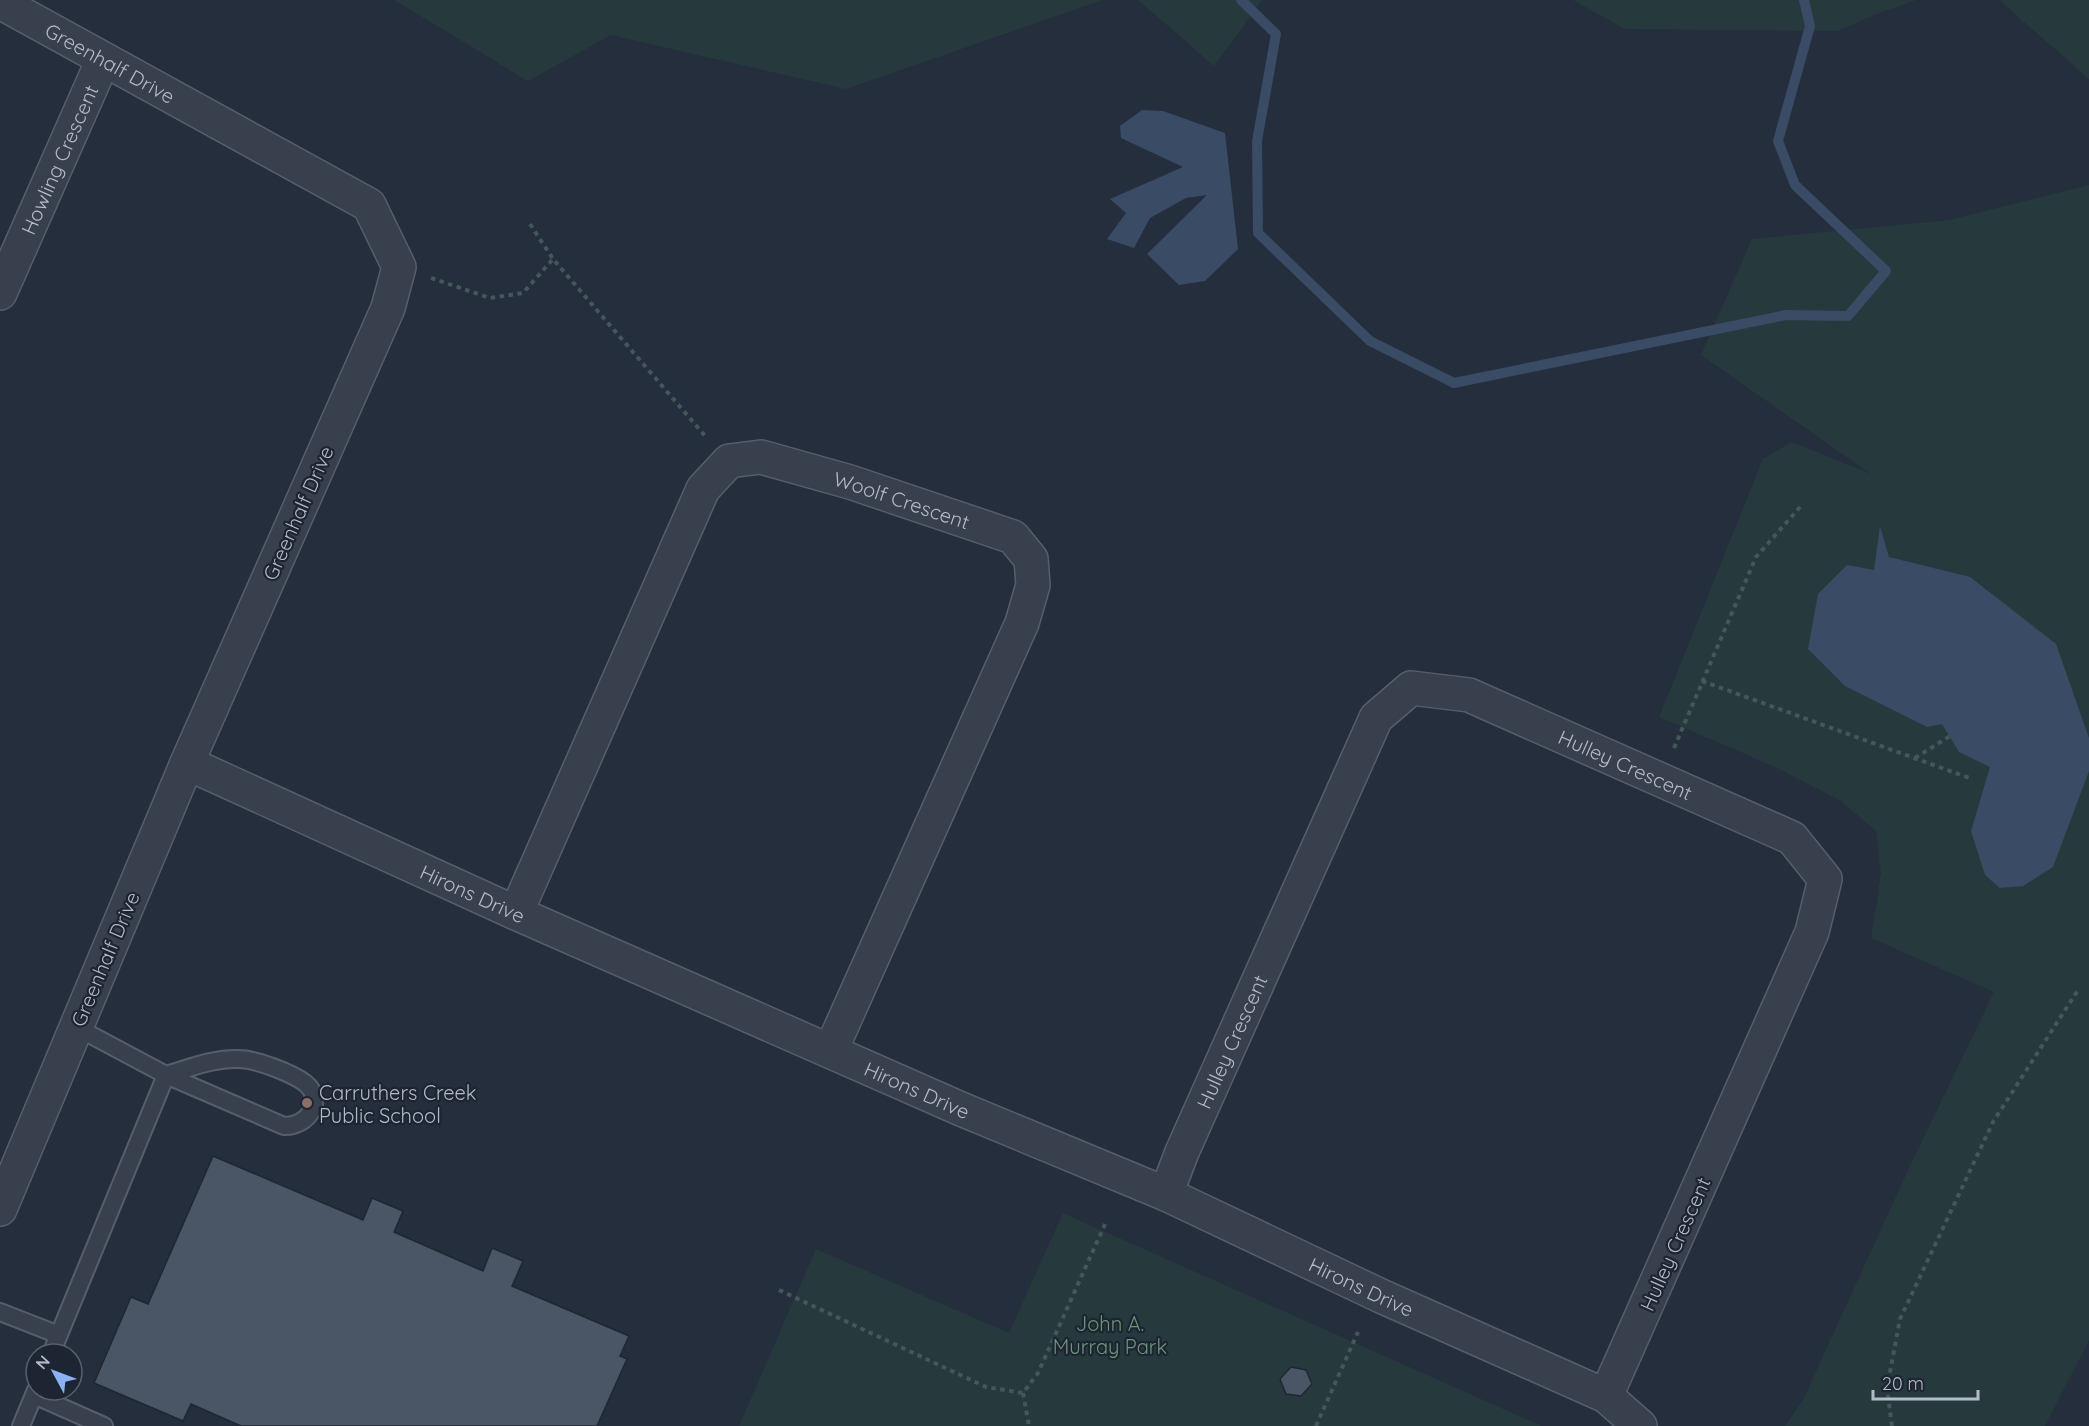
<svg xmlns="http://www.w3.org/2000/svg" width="2089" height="1426" viewBox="0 0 2089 1426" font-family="Quicksand,sans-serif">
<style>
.green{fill:#263a3e}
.water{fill:#3a4b65}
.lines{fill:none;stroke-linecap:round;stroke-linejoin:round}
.stream{stroke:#3a4b65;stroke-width:10}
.building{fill:#4a5566;stroke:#1f2734;stroke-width:1.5}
.lane-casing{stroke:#565e6b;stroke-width:20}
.street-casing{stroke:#565e6b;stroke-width:36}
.path{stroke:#44575b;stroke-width:4;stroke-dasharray:4.5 4.5;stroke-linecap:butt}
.lane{stroke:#38404d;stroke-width:16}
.street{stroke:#38404d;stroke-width:33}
.education-dot{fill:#8d6e63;stroke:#1d2532;stroke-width:2}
.labels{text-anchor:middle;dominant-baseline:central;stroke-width:4.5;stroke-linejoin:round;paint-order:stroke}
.street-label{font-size:20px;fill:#b4bbc8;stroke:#1d2532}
.poi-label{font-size:20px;fill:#b4bbc8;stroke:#1d2532;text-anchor:start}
.park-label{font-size:20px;fill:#6c9877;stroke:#1d2532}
</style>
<rect width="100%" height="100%" fill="#242e3d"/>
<path class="green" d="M 394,0 L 1102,0 L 846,89 L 611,35 L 528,81 Z
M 1138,0 L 1262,0 L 1214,66 Z
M 1573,0 L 1916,0 L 1879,13 L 1838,31 L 1625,29 Z
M 1999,0 L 2089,0 L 2089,79 Z
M 2089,185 L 2089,1340 L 2045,1426 L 1785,1426 L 1803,1400 L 1909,1168 L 1994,992 L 1871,938 L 1881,873 L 1876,831 L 1841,801 L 1773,766 L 1659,717 L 1763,459 L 1792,442 L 1871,474 L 1701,355 L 1752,239 L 1950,220 Z
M 1063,1213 L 1542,1426 L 739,1426 L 816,1249 L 1009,1333 Z"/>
<path class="water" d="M 1142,110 L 1163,111 L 1225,133 L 1238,249 L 1205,281 L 1179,285 L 1147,254 L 1207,195 L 1186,198 L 1150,218 L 1134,248 L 1107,239 L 1126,213 L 1110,199 L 1183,167 L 1121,138 L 1120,126 Z
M 1880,526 L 1889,557 L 1970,577 L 2056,644 L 2089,738 L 2089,771 L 2053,867 L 2023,886 L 2000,888 L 1985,875 L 1971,831 L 1990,767 L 1959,752 L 1942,724 L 1927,727 L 1845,686 L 1808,649 L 1818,594 L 1847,565 L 1874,570 Z"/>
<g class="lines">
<path class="stream" d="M 1241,0 L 1276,34 L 1257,141 L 1258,233 L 1370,341 L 1454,383 L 1786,315 L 1848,316 L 1886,271 L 1795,185 L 1778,141 L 1810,26 L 1804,0"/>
</g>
<path class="building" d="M 213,1156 L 363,1220 L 372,1198 L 403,1211 L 394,1232 L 483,1271 L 492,1248 L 523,1261 L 512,1286 L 629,1336 L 620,1356 L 627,1359 L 597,1426 L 241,1426 L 191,1404 L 183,1421 L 94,1383 L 131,1297 L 148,1304 Z
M 1291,1367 L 1306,1370 L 1312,1384 L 1301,1396 L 1286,1394 L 1280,1379 Z"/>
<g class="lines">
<defs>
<path id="lane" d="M 76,1027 L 166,1075 L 284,1126 C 308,1127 326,1100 305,1083 C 292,1073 255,1059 239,1059 C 214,1058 190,1068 166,1075
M 0,1312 L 59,1335
M 51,1354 L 166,1075
M 34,1395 L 104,1426
M 21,1426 L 36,1390"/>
<g id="street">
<path id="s1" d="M 0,2 L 369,205 L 399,267 L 388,308 L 187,763 L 0,1209"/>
<path id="s2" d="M 0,293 L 103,60"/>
<path id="s3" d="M 187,763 L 516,913 L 961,1109 L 1166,1194 L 1381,1296 L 1606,1396 L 1640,1426"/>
<path id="s4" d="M 516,913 L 703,489 L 729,461 L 761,457 L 850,482 L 1013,537 L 1031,559 L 1033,585 L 1022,623 L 831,1050"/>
<path id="s5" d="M 1166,1194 L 1182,1152 L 1376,718 L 1411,688 L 1469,695 L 1792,838 L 1825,879 L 1812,932 L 1606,1396"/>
</g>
</defs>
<use href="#lane" class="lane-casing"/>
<use href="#street" class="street-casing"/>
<path class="path" d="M 530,224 L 553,259
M 431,278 L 490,298 L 523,293 L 553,259 L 706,437
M 1702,681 L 1972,779
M 1674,748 L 1756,557 L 1800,507
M 1915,758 L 1950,736
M 779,1290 L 986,1387 L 1023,1393 L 1038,1373 L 1106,1222
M 1023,1393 L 1029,1426
M 1316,1426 L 1358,1332
M 1892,1426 L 1887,1388 L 1900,1319 L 1993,1122 L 2078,990"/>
<use href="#lane" class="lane"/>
<use href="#street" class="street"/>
</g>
<circle class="education-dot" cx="307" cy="1103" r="6"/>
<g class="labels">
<g class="street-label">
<text stroke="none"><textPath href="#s1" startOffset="126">Greenhalf Drive</textPath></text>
<text stroke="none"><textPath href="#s2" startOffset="146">Howling Crescent</textPath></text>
<text stroke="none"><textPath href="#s4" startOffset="681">Woolf Crescent</textPath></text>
<text transform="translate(298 513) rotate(-66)">Greenhalf Drive</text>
<text stroke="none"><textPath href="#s5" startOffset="796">Hulley Crescent</textPath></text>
<text stroke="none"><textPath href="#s3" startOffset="314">Hirons Drive</textPath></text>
<text transform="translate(105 959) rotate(-67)">Greenhalf Drive</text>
<text stroke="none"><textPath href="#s5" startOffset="166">Hulley Crescent</textPath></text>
<text stroke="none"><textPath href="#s3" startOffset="800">Hirons Drive</textPath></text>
<text transform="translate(1675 1244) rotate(-66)">Hulley Crescent</text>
<text stroke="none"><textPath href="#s3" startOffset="1286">Hirons Drive</textPath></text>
</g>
<g class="poi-label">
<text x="319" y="1092">Carruthers Creek<tspan x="319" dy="23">Public School</tspan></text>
</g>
<g class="park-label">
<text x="1110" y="1323">John A.<tspan x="1110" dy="23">Murray Park</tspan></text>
</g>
</g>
<g transform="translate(54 1372) rotate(311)"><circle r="28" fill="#1d2532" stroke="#59616e" stroke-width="1.5"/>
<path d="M0-4.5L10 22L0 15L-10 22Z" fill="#8cb2f5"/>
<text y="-9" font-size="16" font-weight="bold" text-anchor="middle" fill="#b4bbc8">N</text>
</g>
<path d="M1873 1390v9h105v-9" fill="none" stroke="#b4bbc8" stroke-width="3"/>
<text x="1882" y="1390" font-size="18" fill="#b4bbc8" stroke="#1d2532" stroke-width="4.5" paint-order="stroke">20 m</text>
</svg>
